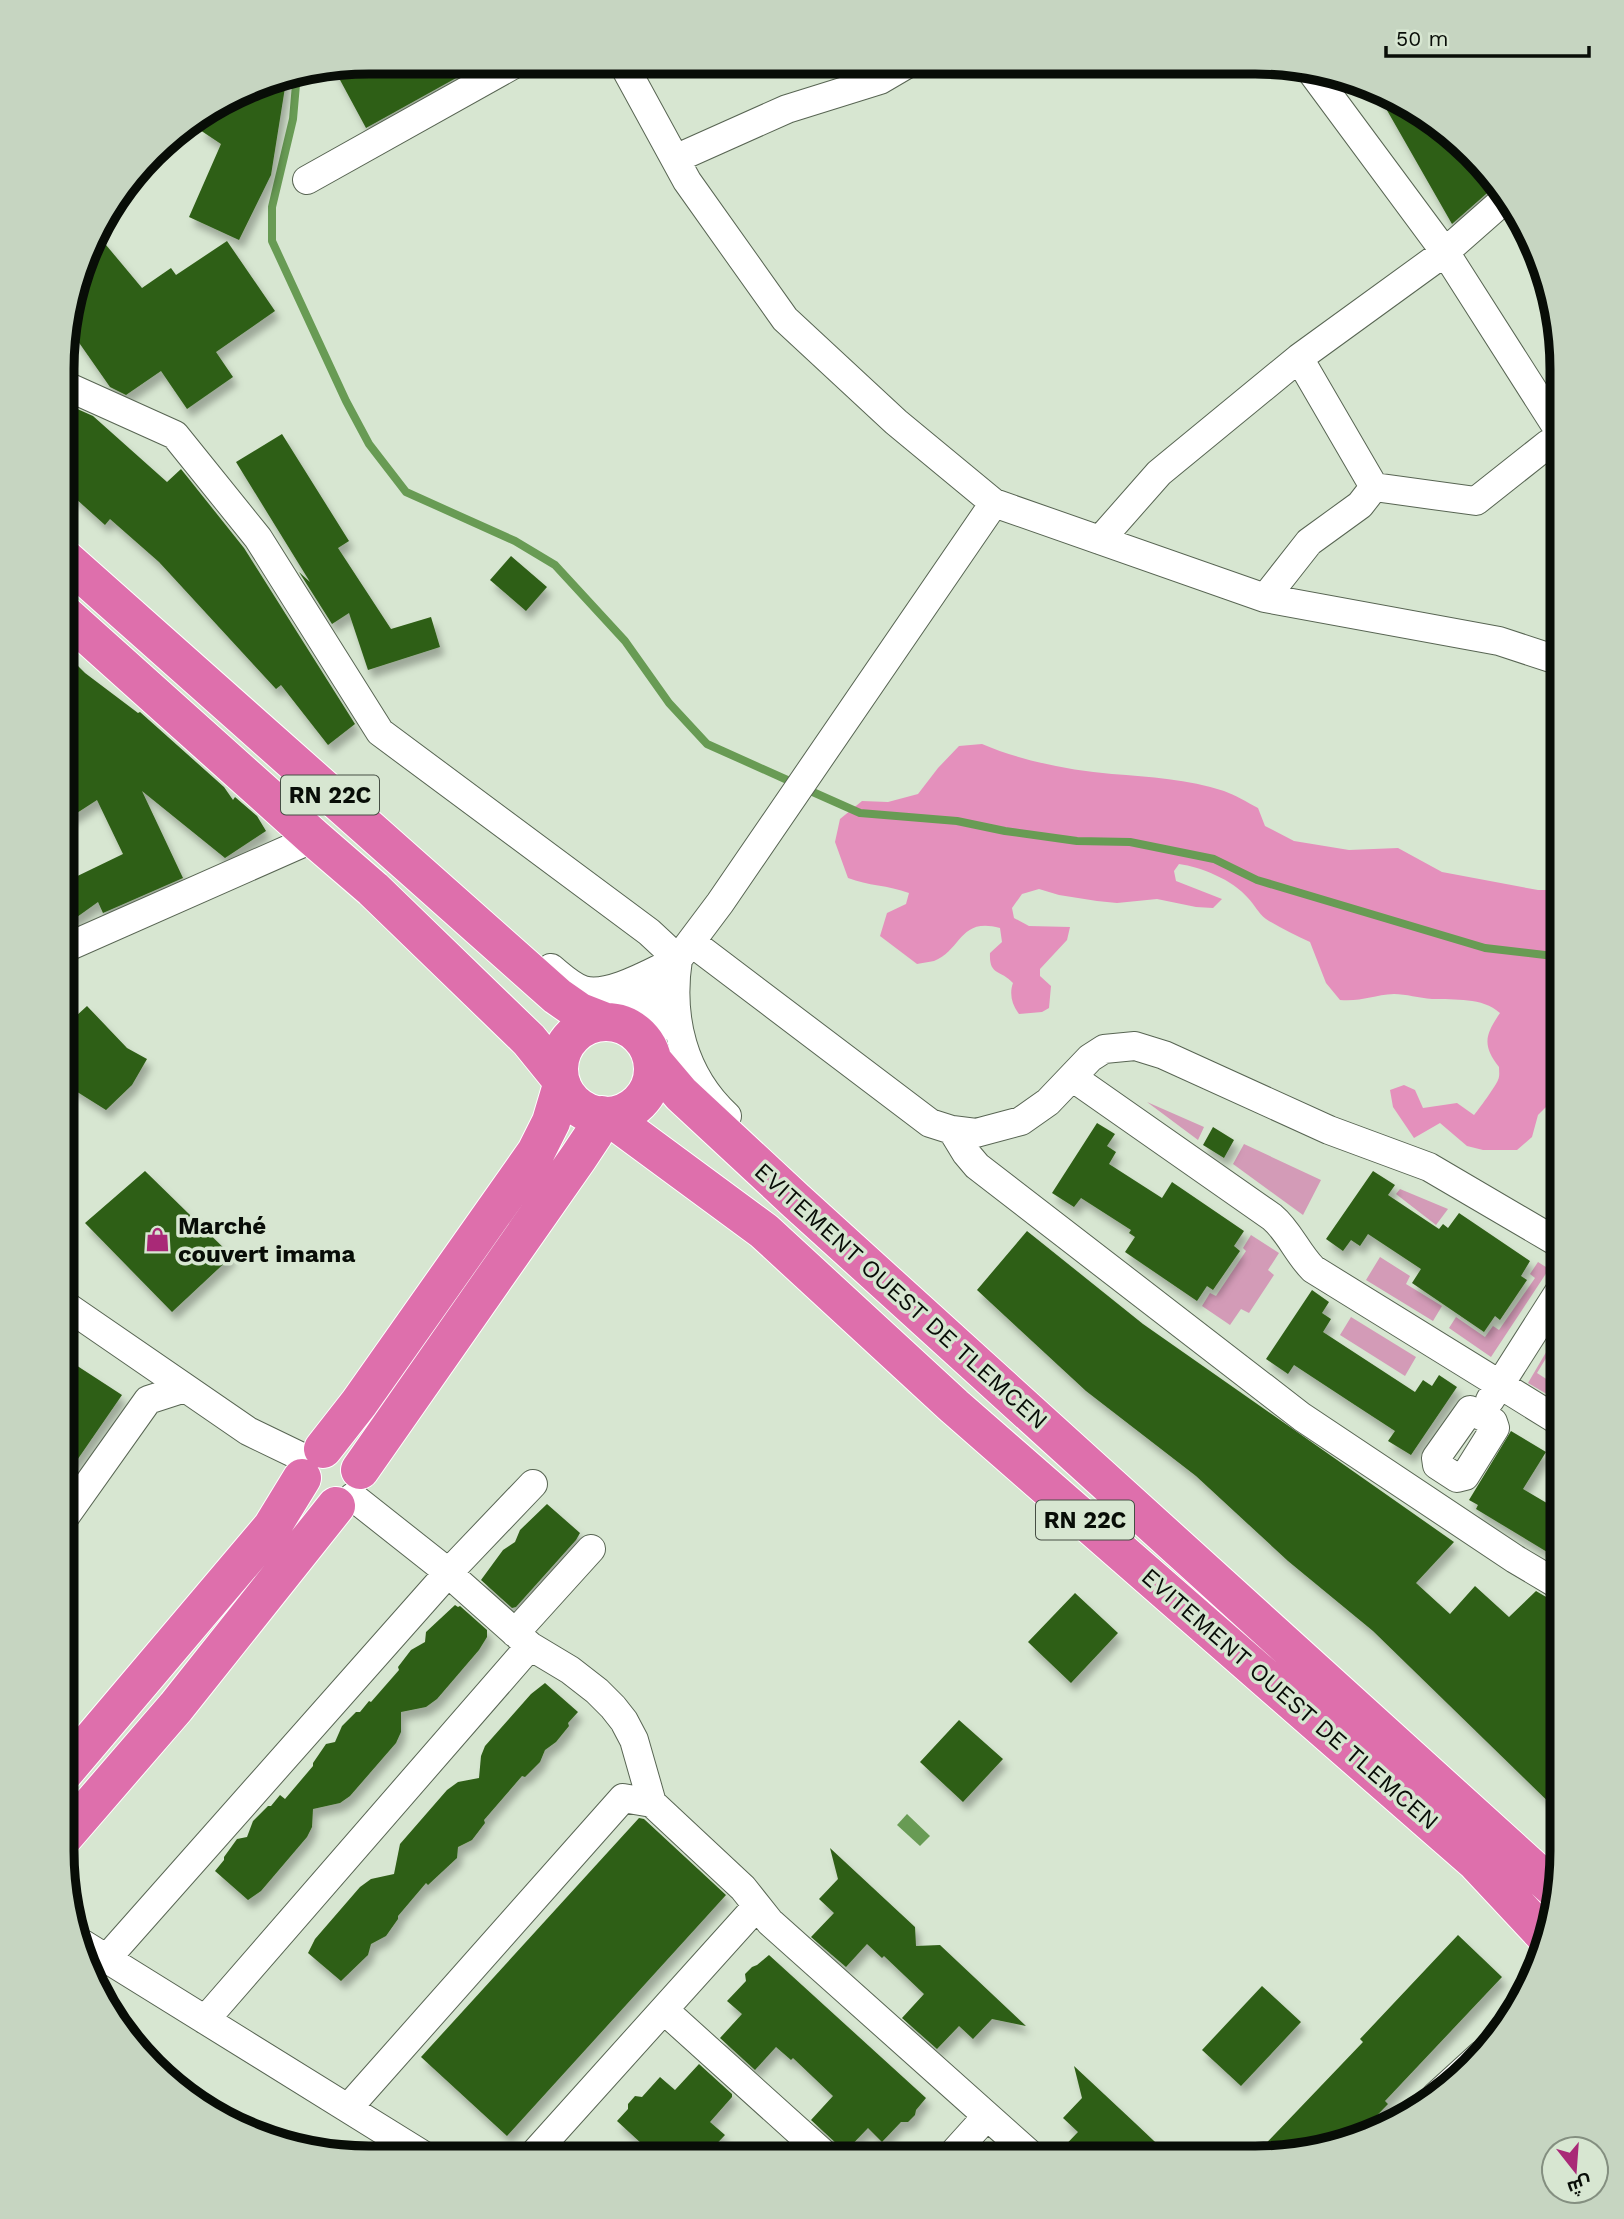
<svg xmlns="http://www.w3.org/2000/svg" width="1624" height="2219" viewBox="0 0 1624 2219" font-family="'Work Sans',Cairo,sans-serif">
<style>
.green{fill:#d39bb7}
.forest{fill:#e490bc}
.water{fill:#689b54}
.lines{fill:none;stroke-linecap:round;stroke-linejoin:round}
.stream{stroke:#689b54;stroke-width:8}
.building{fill:#2f5e16;filter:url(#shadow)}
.street-casing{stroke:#586553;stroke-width:30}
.highway-casing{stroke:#fff;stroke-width:40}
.street{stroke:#fff;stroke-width:28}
.highway{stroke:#de6fac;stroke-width:38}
.labels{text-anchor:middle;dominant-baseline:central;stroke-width:7;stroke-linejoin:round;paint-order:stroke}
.shield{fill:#d7e6d1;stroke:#464e44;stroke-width:2}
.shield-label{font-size:23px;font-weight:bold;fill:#080d07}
.poi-label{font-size:24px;font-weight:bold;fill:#080d07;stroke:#d7e6d1;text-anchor:start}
.street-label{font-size:24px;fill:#080d07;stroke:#d7e6d1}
.rim{fill:none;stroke:#080d07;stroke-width:9}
</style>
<defs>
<filter id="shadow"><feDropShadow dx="4.5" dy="8" stdDeviation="3.5" flood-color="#0004"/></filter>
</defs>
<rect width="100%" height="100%" fill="#d7e6d1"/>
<path class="green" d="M 1147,1102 L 1204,1127 L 1198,1140 Z
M 1244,1144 L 1321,1180 L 1303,1215 L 1233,1164 Z
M 1400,1189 L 1448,1209 L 1436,1225 L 1396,1194 Z
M 1251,1235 L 1279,1253 L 1268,1270 L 1274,1275 L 1249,1313 L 1241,1309 L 1230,1325 L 1202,1306 L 1210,1293 L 1216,1296 L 1246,1251 L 1243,1248 Z
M 1380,1257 L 1410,1276 L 1406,1284 L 1442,1306 L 1433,1321 L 1366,1280 Z
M 1538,1262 L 1549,1269 L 1491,1357 L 1449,1328 L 1456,1317 L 1485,1337 L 1493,1326 L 1499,1330 L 1535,1278 L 1530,1274 Z
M 1351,1317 L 1416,1357 L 1405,1376 L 1340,1335 Z
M 1562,1325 L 1562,1332 L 1537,1373 L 1562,1389 L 1562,1403 L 1528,1383 Z"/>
<path class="forest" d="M 982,744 C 1022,761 1068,770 1112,774 C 1150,777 1188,779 1224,791 C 1235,795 1247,802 1258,808 L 1265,826 L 1294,841 L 1349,850 L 1398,848 L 1442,872 L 1538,890 L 1563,890 L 1562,1091 L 1538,1115 L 1532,1137 L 1517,1150 L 1483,1150 L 1467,1146 L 1440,1123 L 1414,1138 L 1393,1107 L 1390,1090 L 1404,1085 L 1415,1090 L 1423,1108 L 1457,1103 L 1474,1115 C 1477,1112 1497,1084 1498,1080 C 1500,1076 1499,1071 1499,1067 C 1482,1045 1485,1035 1500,1013 C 1482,997 1455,1000 1432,999 C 1419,998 1406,994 1394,994 C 1373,995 1361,1002 1340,1000 L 1326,983 L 1310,942 C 1295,935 1280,928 1266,919 C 1258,913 1255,905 1248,898 C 1233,880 1201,867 1179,864 L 1174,871 L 1176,881 L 1222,899 L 1213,908 L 1196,907 L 1157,899 L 1117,903 L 1097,901 L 1059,895 L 1039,889 L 1022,894 L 1012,908 L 1014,918 L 1029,926 L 1070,927 L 1067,940 L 1040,969 L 1040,976 L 1051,986 L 1049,1008 L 1042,1012 L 1019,1014 C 1012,1005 1009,994 1013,983 C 1000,969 989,976 990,953 L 1002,942 L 1000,928 C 959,917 962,950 934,961 C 929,962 922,963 917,964 L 880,936 L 887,913 L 906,904 L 909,893 C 888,885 868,886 848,878 L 835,842 L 840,819 L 862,801 L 888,802 L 918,794 L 938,768 L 959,746 Z"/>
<path class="water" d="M 907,1814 L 930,1836 L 920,1846 L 897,1825 Z"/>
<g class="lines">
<path class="stream" d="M 297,73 L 293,119 L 272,207 L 272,241 L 346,401 L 369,444 L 406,492 L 515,541 L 555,565 L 625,641 L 669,703 L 707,744 L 794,783
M 806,789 L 860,813 L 957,821 L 1005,831 L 1077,841 L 1130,842 L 1214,859 L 1257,880 L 1485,948 L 1562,957"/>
</g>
<path class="building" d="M 369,61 L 482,62 L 485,62 L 366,128 L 333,67 Z
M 287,75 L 271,175 L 239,240 L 189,217 L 221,144 L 200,130 L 220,107 L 270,78 Z
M 1372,84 L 1442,125 L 1494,187 L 1452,224 Z
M 96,233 L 142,288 L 171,268 L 176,275 L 227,241 L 275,311 L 216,352 L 233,377 L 187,409 L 161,371 L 126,395 L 110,387 L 66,324 Z
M 64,403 L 93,416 L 167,482 L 181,469 L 244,548 L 355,724 L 328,745 L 281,685 L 276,689 L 159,562 L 110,519 L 105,525 L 64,488 Z
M 282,434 L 349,541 L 338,548 L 391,629 L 431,617 L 440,647 L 368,670 L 349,613 L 332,624 L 299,572 L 310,582 L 236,462 Z
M 511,556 L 547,587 L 526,611 L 490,580 Z
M 63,651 L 85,673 L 138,713 L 140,712 L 224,787 L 233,800 L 235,797 L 257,816 L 266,831 L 225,858 L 142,791 L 183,878 L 103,913 L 98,902 L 63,927 L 63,883 L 123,854 L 97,800 L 63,822 Z
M 87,1006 L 127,1048 L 147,1059 L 132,1085 L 106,1110 L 63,1083 L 63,1040 L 75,1017 Z
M 1097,1123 L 1115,1134 L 1107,1146 L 1116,1152 L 1109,1164 L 1162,1198 L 1172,1182 L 1244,1231 L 1234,1246 L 1240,1251 L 1213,1290 L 1207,1286 L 1197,1301 L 1125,1252 L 1135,1237 L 1129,1233 L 1131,1230 L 1081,1198 L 1074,1207 L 1052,1193 Z
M 1213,1127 L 1234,1140 L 1224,1158 L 1203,1145 Z
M 145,1171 L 232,1256 L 172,1312 L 85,1223 Z
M 1373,1171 L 1395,1185 L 1388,1195 L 1439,1229 L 1443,1224 L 1448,1228 L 1459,1213 L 1530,1261 L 1521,1276 L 1527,1280 L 1500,1320 L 1495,1316 L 1484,1332 L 1412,1283 L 1421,1269 L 1368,1234 L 1360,1246 L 1351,1240 L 1343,1251 L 1326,1239 Z
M 1027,1231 L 1143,1324 L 1454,1542 L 1416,1583 L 1450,1614 L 1475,1586 L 1509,1617 L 1536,1591 L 1553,1601 L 1562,1604 L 1562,1815 L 1373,1631 L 1288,1561 L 1196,1476 L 1086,1391 L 977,1290 Z
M 1312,1290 L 1329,1302 L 1322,1313 L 1331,1319 L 1323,1332 L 1415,1392 L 1423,1380 L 1432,1386 L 1439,1375 L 1457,1387 L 1411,1455 L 1388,1441 L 1395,1431 L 1355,1405 L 1294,1365 L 1288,1374 L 1266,1359 Z
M 62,1356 L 122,1395 L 62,1482 Z
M 1511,1431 L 1546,1452 L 1523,1489 L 1562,1512 L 1562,1561 L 1476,1509 L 1478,1505 L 1469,1500 Z
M 547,1504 L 580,1533 L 576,1540 L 516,1607 L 512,1608 L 481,1580 L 503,1550 L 515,1542 L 520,1530 Z
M 1075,1593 L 1118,1633 L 1071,1683 L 1028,1642 Z
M 455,1605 L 458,1607 L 460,1606 L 487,1630 L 487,1637 L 479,1650 L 437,1699 L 426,1707 L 401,1712 L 401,1732 L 396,1743 L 350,1796 L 340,1803 L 313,1809 L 312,1827 L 307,1837 L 261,1891 L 248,1900 L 215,1871 L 224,1860 L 224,1857 L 237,1839 L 247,1837 L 253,1821 L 268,1806 L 271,1806 L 280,1795 L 285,1799 L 313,1766 L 313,1763 L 326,1744 L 335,1742 L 342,1726 L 356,1712 L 360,1712 L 369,1701 L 371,1702 L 399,1670 L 398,1667 L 411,1650 L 425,1642 L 426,1632 Z
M 545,1683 L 578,1712 L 568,1723 L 569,1726 L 556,1742 L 545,1750 L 540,1762 L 525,1777 L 522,1776 L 484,1820 L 485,1823 L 472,1840 L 458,1847 L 457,1858 L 428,1885 L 426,1883 L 398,1916 L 398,1919 L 386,1936 L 371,1944 L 368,1955 L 341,1981 L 308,1953 L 315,1939 L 360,1887 L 371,1879 L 394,1874 L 400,1844 L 447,1790 L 458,1782 L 479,1778 L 481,1756 L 485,1746 L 531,1694 Z
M 959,1720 L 1003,1759 L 963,1802 L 920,1762 Z
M 639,1818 L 644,1819 L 726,1895 L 507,2136 L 421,2057 Z
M 830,1848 L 915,1927 L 916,1946 L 940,1945 L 1026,2026 L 992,2019 L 973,2039 L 959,2026 L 937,2049 L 902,2018 L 924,1994 L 884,1956 L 882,1958 L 867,1944 L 846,1967 L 811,1937 L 834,1913 L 819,1899 L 838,1879 Z
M 1458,1935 L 1502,1977 L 1385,2101 L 1388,2104 L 1360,2133 L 1252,2158 L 1363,2042 L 1360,2039 Z
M 769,1955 L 926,2098 L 916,2110 L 915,2115 L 908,2122 L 901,2122 L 882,2142 L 868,2128 L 843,2154 L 838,2145 L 811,2120 L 833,2096 L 793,2058 L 791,2060 L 776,2047 L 755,2070 L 720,2038 L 742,2014 L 727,2001 L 746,1981 L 745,1974 L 752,1967 L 757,1965 Z
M 1262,1986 L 1301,2022 L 1241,2086 L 1202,2050 Z
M 699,2064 L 732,2094 L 732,2097 L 710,2122 L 725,2135 L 705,2156 L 655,2156 L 617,2121 L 628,2109 L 628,2104 L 635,2096 L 642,2097 L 660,2077 L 675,2090 Z
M 1074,2066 L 1135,2123 L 1172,2158 L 1054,2157 L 1078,2132 L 1063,2118 L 1082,2098 Z"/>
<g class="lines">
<defs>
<path id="street" d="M 622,62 L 687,181 L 785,319 L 896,422 L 994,503 L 1265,598 L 1499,641 L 1563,662
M 1308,67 L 1445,252 L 1563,437
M 675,159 L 787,109 L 880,80 L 909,63
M 307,180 L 518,62
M 1299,358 L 1374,487
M 64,385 L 175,435 L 258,538 L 380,732 L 649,932 L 678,959
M 1374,487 L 1476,501 L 1548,444 L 1563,451
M 1100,540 L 1159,473 L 1299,358 L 1445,252 L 1504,200
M 1265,598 L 1309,542 L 1360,505 L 1374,487
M 691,942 L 930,1123 L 952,1130 L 976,1133 L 1021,1121 L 1048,1102 L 1090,1058 L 1104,1049 L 1135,1046 L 1164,1055 L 1329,1130 L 1429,1167 L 1562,1245
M 63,949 L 314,838
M 678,959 C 669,1018 683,1075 727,1116
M 551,968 C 561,976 571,986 583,990 C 605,997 643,977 663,967
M 609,1022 L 652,988 L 678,959 L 720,903 L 994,503
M 651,1054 L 656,1008 L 669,977
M 1072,1077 L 1272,1217 C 1289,1231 1297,1253 1313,1269 L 1562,1423
M 952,1130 L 966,1153 L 977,1166 L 1302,1417 L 1515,1559 L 1562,1587
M 62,1303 L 248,1431 L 308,1460
M 1490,1400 L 1562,1287
M 1470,1410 L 1493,1422 L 1495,1428 L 1465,1476 L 1457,1478 L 1437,1465 L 1436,1458 Z
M 353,1497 L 439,1565 L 530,1646 L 570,1670 L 597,1691 L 613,1707 L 624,1721 L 634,1740 L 652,1803 L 743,1888 L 770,1922 L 1033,2157
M 62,1521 L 148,1400 L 185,1388
M 515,1633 L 591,1549
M 83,1944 L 423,2155
M 107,1958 L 448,1573 L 533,1484
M 664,2010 L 827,2157
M 205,2020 L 530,1646
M 1436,2096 L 1481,2055
M 348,2108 L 623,1798 L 652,1803
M 532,2156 L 757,1906
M 950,2157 L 987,2116"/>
<path id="highway" d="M 64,558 L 557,996 L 580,1012 L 603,1021
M 63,613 L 314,838 L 373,889 L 529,1040 L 559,1077
M559 1069a47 47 0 1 1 94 0a47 47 0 1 1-94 0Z
M 653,1061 L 681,1094 L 795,1200 L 1558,1892
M 608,1116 L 764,1231 L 954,1406 L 1476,1862 L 1548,1939
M 323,1449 L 359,1403 L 536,1152 L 551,1122 L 562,1085
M 360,1470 L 578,1158 L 594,1134 L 602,1115
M 61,1776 L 272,1527 L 302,1478
M 61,1840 L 176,1707 L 336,1506"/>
</defs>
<use href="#street" class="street-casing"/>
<use href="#highway" class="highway-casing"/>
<use href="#street" class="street"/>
<use href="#highway" class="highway"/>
</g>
<defs>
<symbol id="shop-bare" viewBox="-9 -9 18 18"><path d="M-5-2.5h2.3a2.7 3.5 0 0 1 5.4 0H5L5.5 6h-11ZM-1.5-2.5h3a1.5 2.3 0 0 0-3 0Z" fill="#a92977" stroke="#d7e6d1" stroke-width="2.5" paint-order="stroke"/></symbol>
</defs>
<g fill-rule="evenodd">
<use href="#shop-bare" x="140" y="1222" width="35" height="35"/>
</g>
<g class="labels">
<g class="shield">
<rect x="281" y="775.5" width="98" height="39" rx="5"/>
<rect x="1036" y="1500.5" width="98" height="39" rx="5"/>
</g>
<g class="shield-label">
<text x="330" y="795">RN 22C</text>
<text x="1085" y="1520">RN 22C</text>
</g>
<g class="poi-label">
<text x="178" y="1226">Marché<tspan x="178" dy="28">couvert imama</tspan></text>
</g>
<g class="street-label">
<text transform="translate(901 1296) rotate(42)">EVITEMENT OUEST DE TLEMCEN</text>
<text transform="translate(1290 1699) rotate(41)">EVITEMENT OUEST DE TLEMCEN</text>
</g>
</g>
<path d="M0 0H1624V2219H0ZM369 74H1255A295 295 0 0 1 1550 369V1851A295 295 0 0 1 1255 2146H369A295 295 0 0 1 74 1851V369A295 295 0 0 1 369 74Z" fill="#c6d5c1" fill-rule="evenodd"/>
<path class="rim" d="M369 74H1255A295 295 0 0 1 1550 369V1851A295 295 0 0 1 1255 2146H369A295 295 0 0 1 74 1851V369A295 295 0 0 1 369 74Z"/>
<g transform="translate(1575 2170) rotate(163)"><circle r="33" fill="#d7e6d1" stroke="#848f80" stroke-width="2"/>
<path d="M0-5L12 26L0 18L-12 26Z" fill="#a92977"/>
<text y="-10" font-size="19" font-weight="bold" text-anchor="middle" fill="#080d07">ش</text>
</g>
<path d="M1386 46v10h203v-10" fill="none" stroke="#080d07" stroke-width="3.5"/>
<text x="1396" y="46" font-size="21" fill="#080d07" stroke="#d7e6d1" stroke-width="5" paint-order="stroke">50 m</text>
</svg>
